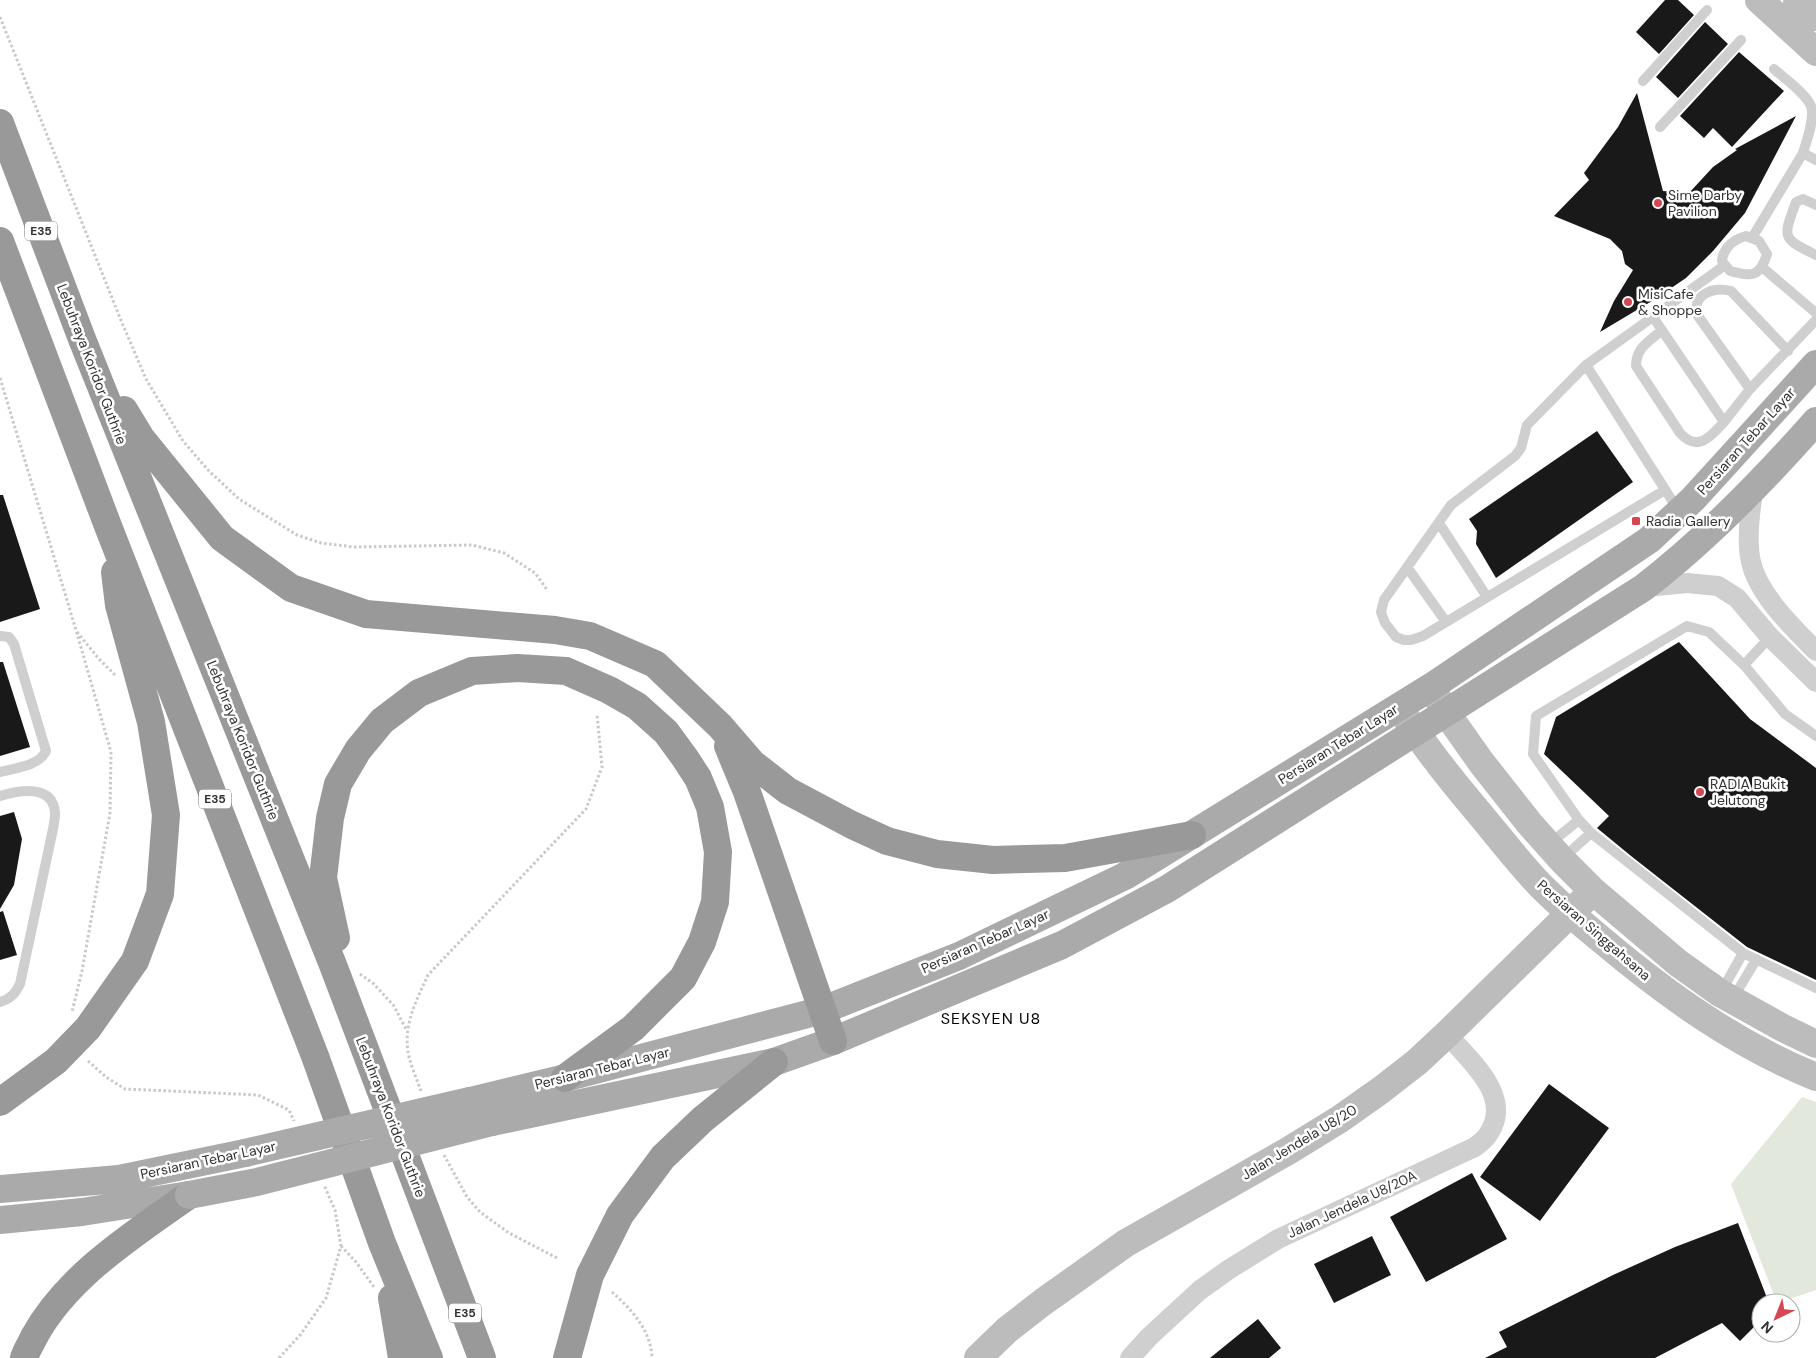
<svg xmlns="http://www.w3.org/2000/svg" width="1816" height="1358" viewBox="0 0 1816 1358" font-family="'DM Sans',sans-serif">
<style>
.green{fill:#e2e8dc}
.building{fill:#191919}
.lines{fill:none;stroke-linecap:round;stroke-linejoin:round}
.path{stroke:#c9c9c9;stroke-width:3;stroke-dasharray:2.5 2.5;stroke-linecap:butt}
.lane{stroke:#cfcfcf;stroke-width:10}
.street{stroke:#cfcfcf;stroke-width:20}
.secondary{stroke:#bcbcbc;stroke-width:28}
.primary{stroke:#aaa;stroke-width:28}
.highway{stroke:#999;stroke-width:28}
.primary-bridge{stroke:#aaa;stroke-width:28}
.poi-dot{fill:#d54752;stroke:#fff;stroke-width:2}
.labels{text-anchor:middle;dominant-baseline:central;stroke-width:5;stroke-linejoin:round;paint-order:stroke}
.shield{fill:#fff;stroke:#707070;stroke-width:1}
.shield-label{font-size:12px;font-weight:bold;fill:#323232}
.poi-label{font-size:14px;fill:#323232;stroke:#fff;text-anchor:start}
.street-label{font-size:14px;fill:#323232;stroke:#fff}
.quarter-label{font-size:16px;letter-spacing:1px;fill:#000;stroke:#fff}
</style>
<rect width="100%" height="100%" fill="#fff"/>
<path class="green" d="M 1802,1097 L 1816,1102 L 1816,1290 L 1777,1303 L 1731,1184 Z"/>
<path class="building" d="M 1665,0 L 1678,0 L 1694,15 L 1659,54 L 1636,32 Z
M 1705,22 L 1728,44 L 1678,98 L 1656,77 Z
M 1739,52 L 1784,91 L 1732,147 L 1713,128 L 1704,138 L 1680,116 Z
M 1637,93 L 1663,191 L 1689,193 L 1713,167 L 1737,150 L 1735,149 L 1796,116 L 1745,213 L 1713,251 L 1686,278 L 1652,301 L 1600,332 L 1614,301 L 1633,270 L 1625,264 L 1622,251 L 1610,239 L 1554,216 L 1589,180 L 1584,173 L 1618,127 Z
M 1597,431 L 1633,482 L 1496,578 L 1476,544 L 1477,531 L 1469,519 Z
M 0,495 L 3,495 L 40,609 L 0,622 Z
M 1679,642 L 1750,719 L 1816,768 L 1816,980 L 1747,947 L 1631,856 L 1597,828 L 1609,816 L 1544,754 L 1556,717 Z
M 0,662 L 3,662 L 30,747 L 0,756 Z
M 14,812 L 22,839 L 14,885 L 0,909 L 0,816 Z
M 3,911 L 17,955 L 0,960 L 0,912 Z
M 1549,1084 L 1609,1128 L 1540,1221 L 1480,1177 Z
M 1472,1173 L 1507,1239 L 1426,1282 L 1390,1217 Z
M 1738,1223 L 1769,1303 L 1761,1303 L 1761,1320 L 1740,1341 L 1722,1323 L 1655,1358 L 1485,1358 L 1507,1347 L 1499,1332 L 1613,1275 L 1675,1247 Z
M 1372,1236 L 1391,1275 L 1334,1303 L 1314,1264 Z
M 1258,1319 L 1281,1348 L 1269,1358 L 1210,1358 Z"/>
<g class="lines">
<path class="path" d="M 0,17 L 120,318 L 146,379 L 183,441 L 208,470 L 239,499 L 297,535 L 321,543 L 354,547 L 472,545 L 504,553 L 535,573 L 548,591
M 0,378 L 76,630 L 111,752 L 110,813 L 82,971 L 72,1012
M 77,632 L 99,659 L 116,676
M 360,974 L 374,984 L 394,1006 L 407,1031
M 88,1061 L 106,1077 L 125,1089 L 258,1095 L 289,1110 L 294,1121
M 421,1091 C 417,1080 412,1068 409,1057 C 402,1027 416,1001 428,975 L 586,809 L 602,767 L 597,714
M 444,1155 L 467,1197 L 480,1212 L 509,1233 L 559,1259
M 341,1246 L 356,1262 L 374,1287
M 612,1292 C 631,1309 651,1330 652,1358
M 279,1358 L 301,1334 L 326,1298 L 341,1246 L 335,1210 L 324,1185"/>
<path class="lane" d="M 1774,69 C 1784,78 1811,97 1812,110 C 1813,124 1807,140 1803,153
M 1643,81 L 1707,10
M 1660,127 L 1741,40
M 1816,205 L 1803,199 L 1796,202 C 1783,238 1781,238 1816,255
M 1746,236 L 1759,241 L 1767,254 C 1760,277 1752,277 1730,271 L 1722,261 C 1723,248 1734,239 1746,236 Z
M 1752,238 L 1803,153 L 1816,160
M 1763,268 L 1816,313
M 1653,317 L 1724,422 L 1750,389 L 1816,320
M 1662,330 C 1650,341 1636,347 1636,366 L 1680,433 C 1698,453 1711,436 1724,422
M 1586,365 L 1678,510
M 1750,389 L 1698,316 C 1690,295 1714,286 1731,291 L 1788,351
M 1665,490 L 1423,636 L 1411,640 L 1404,640 L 1396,637 L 1385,623 L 1381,612 L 1384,600 L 1451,505 L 1515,456 L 1521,448 L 1527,425 L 1586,365 L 1725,265
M 1439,523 L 1487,597
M 1407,567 L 1446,622
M 0,636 L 9,637 L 14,644 L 46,751 C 39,766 15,768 0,772
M 1744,665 L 1770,637
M 1816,736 L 1785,714 L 1744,665 L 1709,632 L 1687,626 L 1536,716 L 1533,754 L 1579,820 L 1591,833 L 1743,953 L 1816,988
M 0,796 C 19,790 53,784 55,813 C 55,819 54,824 53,829 L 20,984 C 15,994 10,999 0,1002
M 1549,844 L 1579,820
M 1562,859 L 1591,833
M 1721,992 L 1743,953
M 1732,1000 L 1756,960"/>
<path class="street" d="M 1754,488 C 1750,510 1746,540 1751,562 C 1758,594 1793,628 1816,651
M 1646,587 L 1687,583 L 1718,586 L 1737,598 L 1770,637 L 1816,682
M 1130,1358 L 1149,1337 L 1200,1290 L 1228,1270 L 1278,1239 L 1475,1147 C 1480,1143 1486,1139 1489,1133 C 1513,1096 1470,1061 1447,1034"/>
<path class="secondary" d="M 1759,0 L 1816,52
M 1797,0 L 1816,17
M 1431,687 L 1445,711 L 1481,762 L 1529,823 L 1562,860 L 1593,891 L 1678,963 L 1720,993 L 1783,1028 L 1816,1044
M 1399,707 C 1421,742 1447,775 1474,807 C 1496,833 1517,861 1540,885 C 1560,905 1581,923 1603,941 C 1667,995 1737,1045 1816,1077
M 978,1358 L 1007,1330 L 1043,1302 L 1126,1243 L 1288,1151 L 1340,1119 L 1381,1090 L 1417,1062 L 1447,1034 L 1593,891"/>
<path class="primary" d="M 470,1101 L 565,1078 L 823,1010 L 959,956 L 1125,876 L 1431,687 L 1649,540 L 1693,499 L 1816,364
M 492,1122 L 774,1062 L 833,1041 L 1062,945 L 1167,889 L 1643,588 C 1707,539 1763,481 1816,421
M 0,1189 L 119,1179 L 245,1153
M 0,1220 L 82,1212 L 189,1195"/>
<path class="highway" d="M 0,123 L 82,339 L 333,965 L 482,1358
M 0,241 L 108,526 L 315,1056 L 382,1243 L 429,1358
M 124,410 L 141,438 L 222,538 L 291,588 L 366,614 L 555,630 L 590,636 L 655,664 L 720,726 L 752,763 L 788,791 L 852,825 L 887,841 L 937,854 L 993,860 L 1065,858 L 1192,835
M 728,746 L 747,792 L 833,1041
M 336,938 L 323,878 L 330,818 L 338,784 L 358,750 L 382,721 L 419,693 L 472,671 L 518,668 L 566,671 L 609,690 L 637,706 L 666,732 L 685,758 L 698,778 L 710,807 L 718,852 L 715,902 L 702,942 L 683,978 L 633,1028 L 565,1078
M 0,1102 L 56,1061 L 88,1028 L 135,961 L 160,894 L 166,815 L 151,722 L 119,605 L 115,572
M 392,1298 L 402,1358
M 24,1358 C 26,1351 31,1344 34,1337 C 67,1276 134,1234 189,1195
M 567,1358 L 590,1275 L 620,1215 L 663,1157 L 703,1119 L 774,1062"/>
<path class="primary-bridge" d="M 245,1153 L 470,1101
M 189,1195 L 257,1182 L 492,1122"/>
</g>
<g class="poi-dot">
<circle cx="1658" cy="203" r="5"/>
<circle cx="1628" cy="302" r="5"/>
<rect x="1631" y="516" width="10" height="10" rx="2.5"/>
<circle cx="1700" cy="792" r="5"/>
</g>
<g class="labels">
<g class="shield">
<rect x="25" y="221.5" width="32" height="19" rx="4"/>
<rect x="199" y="789.5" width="32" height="19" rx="4"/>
<rect x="449" y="1303.5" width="32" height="19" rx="4"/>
</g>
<g class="shield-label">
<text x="41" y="231">E35</text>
<text x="215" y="799">E35</text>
<text x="465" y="1313">E35</text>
</g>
<g class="poi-label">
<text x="1668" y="195">Sime Darby<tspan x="1668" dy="16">Pavilion</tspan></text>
<text x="1638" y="294">MisiCafe<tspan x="1638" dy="16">&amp; Shoppe</tspan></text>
<text x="1646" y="521">Radia Gallery</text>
<text x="1710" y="784">RADIA Bukit<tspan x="1710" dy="16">Jelutong</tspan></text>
</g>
<g class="street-label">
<text transform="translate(92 364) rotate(69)">Lebuhraya Koridor Guthrie</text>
<text transform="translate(1746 441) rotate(-48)">Persiaran Tebar Layar</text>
<text transform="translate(243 740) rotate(68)">Lebuhraya Koridor Guthrie</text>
<text transform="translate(1338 744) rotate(-32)">Persiaran Tebar Layar</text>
<text transform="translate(1594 930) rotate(41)">Persiaran Singgahsana</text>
<text transform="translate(985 941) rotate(-24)">Persiaran Tebar Layar</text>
<text transform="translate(602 1068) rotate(-14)">Persiaran Tebar Layar</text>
<text transform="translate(391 1117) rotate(69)">Lebuhraya Koridor Guthrie</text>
<text transform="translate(1299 1142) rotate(-31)">Jalan Jendela U8/20</text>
<text transform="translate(208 1160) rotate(-12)">Persiaran Tebar Layar</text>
<text transform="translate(1352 1204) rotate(-25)">Jalan Jendela U8/20A</text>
</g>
<g class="quarter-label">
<text x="991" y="1018">SEKSYEN U8</text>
</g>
</g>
<g transform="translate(1776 1318) rotate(223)"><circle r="24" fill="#ffffff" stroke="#adadad"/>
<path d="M0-4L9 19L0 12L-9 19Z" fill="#d54752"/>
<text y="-8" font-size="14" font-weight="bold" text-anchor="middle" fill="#323232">N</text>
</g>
</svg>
